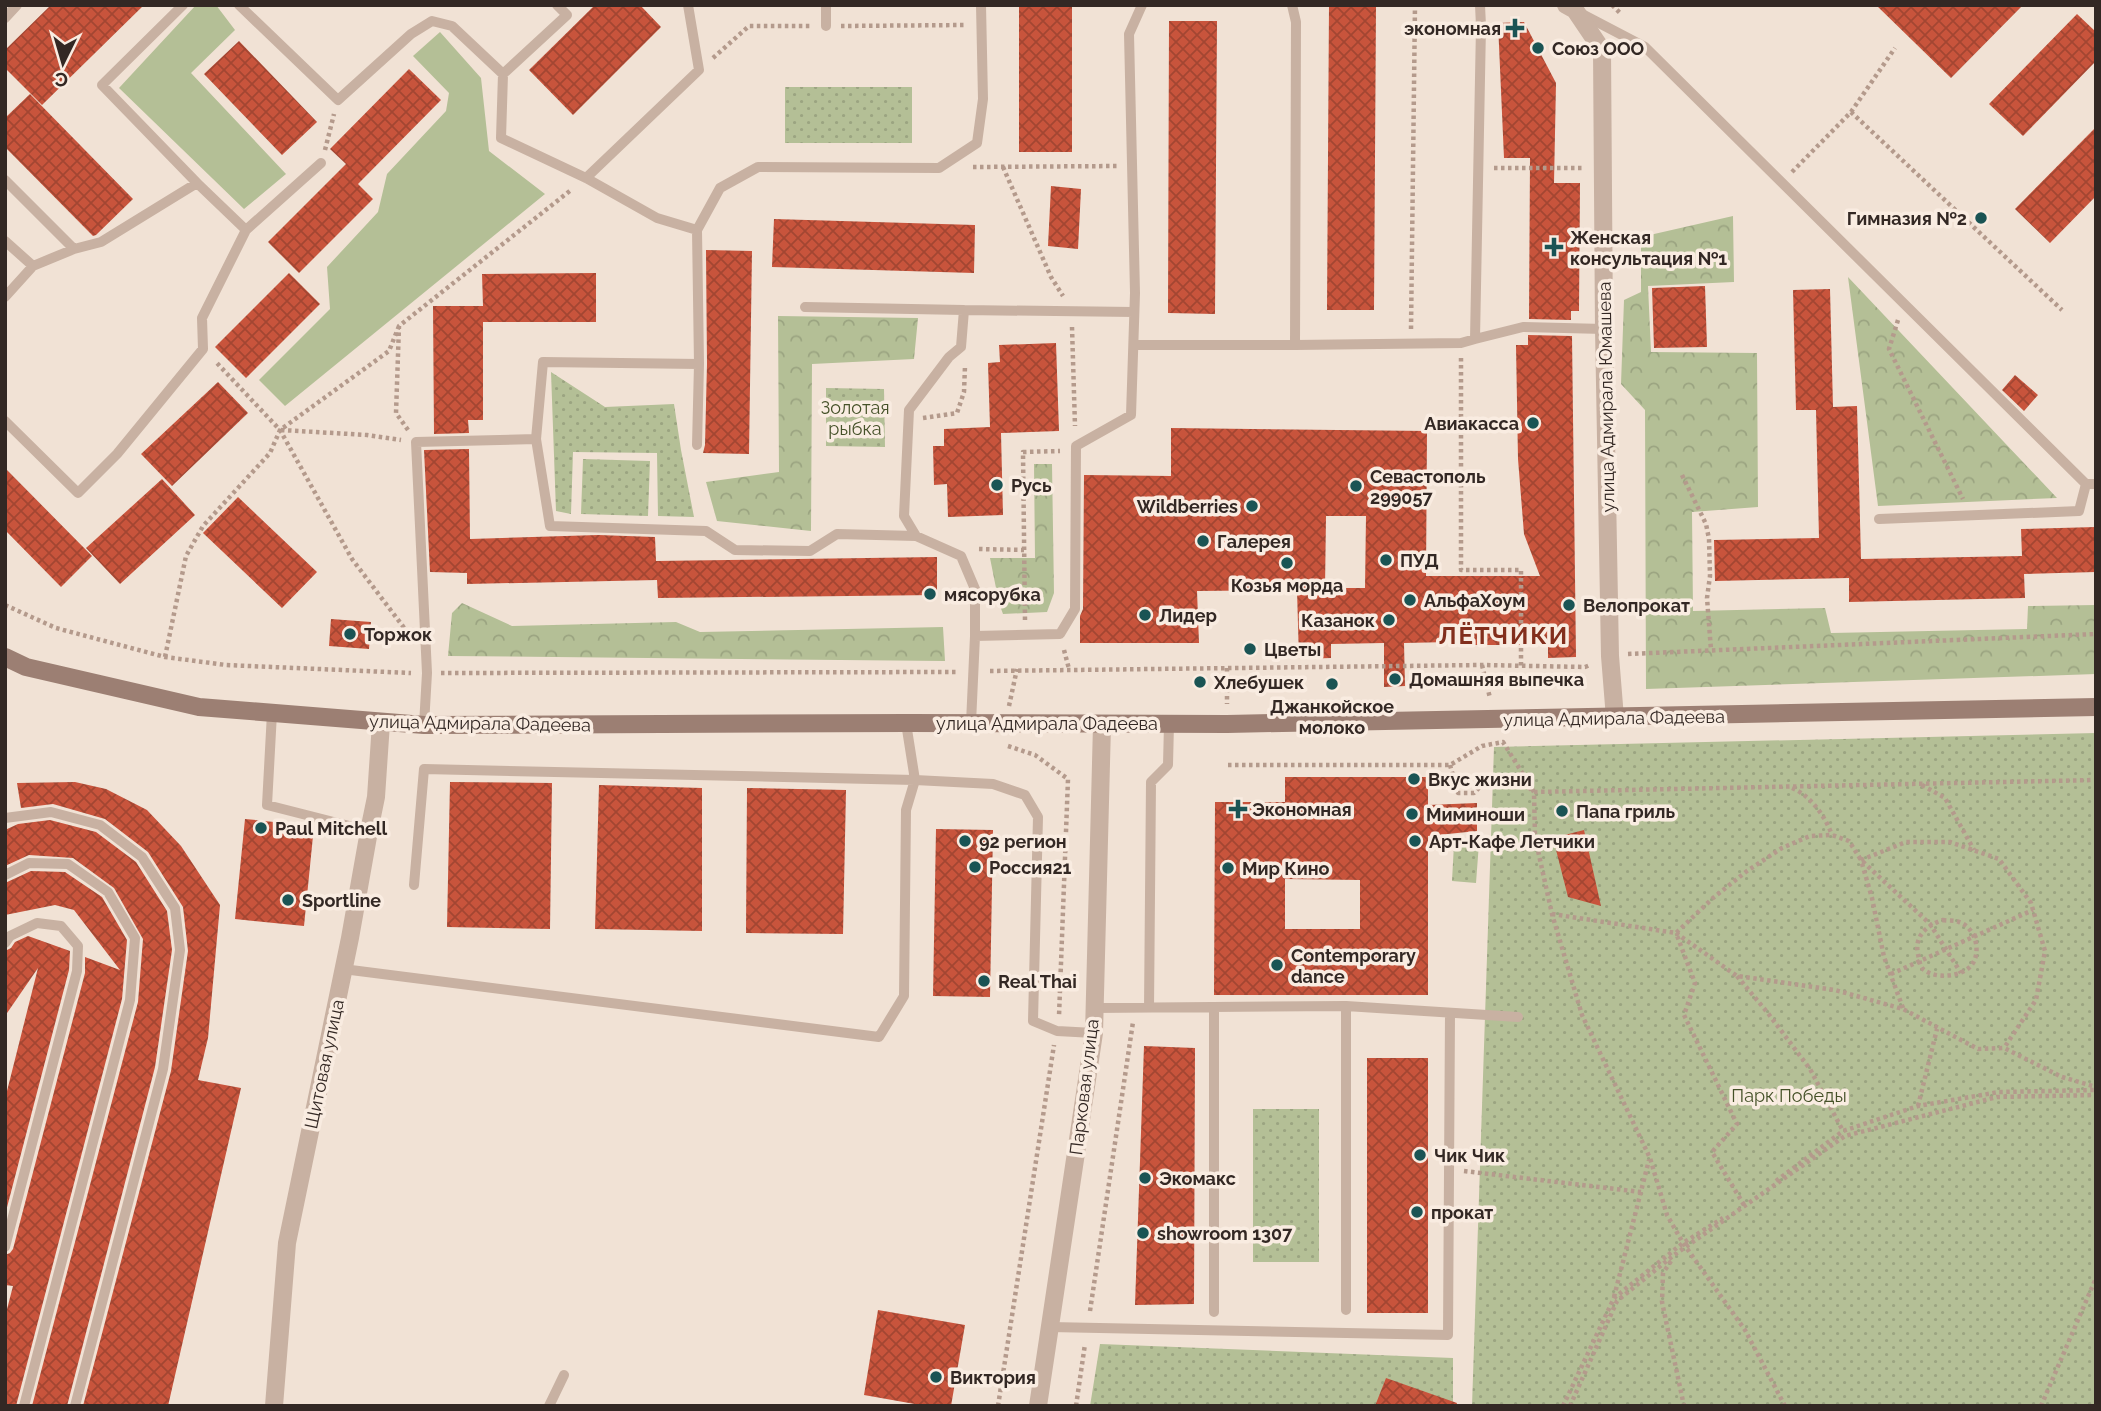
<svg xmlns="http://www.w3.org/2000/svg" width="2101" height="1411" viewBox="0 0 2101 1411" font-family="Raleway,sans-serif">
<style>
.grass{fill:#b4bf96}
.forest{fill:url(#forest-crowns)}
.park{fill:url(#park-dots)}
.building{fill:url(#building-cross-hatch);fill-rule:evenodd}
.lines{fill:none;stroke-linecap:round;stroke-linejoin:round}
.path{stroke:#b49a8c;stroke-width:4.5;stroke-dasharray:3.5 3.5;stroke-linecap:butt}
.service{stroke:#c8b1a2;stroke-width:10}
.minor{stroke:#c8b1a2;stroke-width:18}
.tertiary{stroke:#c8b1a2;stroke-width:18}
.secondary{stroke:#9c7f73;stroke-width:18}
.poi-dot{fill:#1a5454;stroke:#f9ece1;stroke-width:2.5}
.labels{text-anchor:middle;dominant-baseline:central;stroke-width:7;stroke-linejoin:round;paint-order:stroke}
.poi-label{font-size:18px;font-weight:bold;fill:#332824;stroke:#f9ece1;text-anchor:start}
.street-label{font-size:18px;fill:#332824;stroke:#f9ece1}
.park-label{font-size:18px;fill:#455128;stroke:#f9ece1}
.district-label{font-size:24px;font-weight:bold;letter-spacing:2px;fill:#822e1c;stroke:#f9ece1}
</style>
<defs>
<pattern id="forest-crowns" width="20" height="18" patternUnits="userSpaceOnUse" patternTransform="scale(1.75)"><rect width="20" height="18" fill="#b4bf96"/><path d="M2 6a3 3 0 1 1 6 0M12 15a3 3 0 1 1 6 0" fill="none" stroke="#9ba481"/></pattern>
<pattern id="park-dots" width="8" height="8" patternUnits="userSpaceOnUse" patternTransform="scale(1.75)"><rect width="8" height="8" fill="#b4bf96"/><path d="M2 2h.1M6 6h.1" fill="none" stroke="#9ba481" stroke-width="1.8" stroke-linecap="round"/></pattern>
<pattern id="building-cross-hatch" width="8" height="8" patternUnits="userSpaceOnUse" patternTransform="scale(1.75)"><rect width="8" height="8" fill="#c8543c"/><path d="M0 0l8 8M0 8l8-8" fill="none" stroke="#a34632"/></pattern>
</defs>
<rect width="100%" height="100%" fill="#f1e2d5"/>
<path class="grass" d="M 196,5 L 216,5 L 235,30 L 191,73 L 286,174 L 244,209 L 119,88 Z
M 440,32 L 481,78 L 489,151 L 545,194 L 285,406 L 259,380 L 330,309 L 327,267 L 378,212 L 387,174 L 446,111 L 449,93 L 413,56 Z"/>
<path class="forest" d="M 1733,216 L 1734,282 L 1648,286 L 1651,352 L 1757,353 L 1758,507 L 1692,512 L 1693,611 L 1825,608 L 1831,633 L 2027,629 L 2028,606 L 2096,605 L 2096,674 L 1646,689 L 1645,410 L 1621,384 L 1624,300 L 1641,292 L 1641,237 Z
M 1848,277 L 2057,498 L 1878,506 Z
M 778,316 L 918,318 L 914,359 L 812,364 L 811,531 L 717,521 L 706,482 L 779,472 Z
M 1034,464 L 1052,464 L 1054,593 L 1047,612 L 1003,614 L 999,603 L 990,558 L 1035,558 Z
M 462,603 L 512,626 L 676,622 L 700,632 L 943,627 L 945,661 L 448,656 L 452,613 Z"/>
<path class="park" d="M 785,87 L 912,87 L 912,143 L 785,143 Z
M 551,372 L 605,407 L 674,404 L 681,450 L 694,517 L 658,516 L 657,453 L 573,452 L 571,514 L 556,511 Z
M 826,388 L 884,389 L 885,447 L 826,446 Z
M 583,459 L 650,461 L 648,516 L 581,514 Z
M 2096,733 L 2096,1406 L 1472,1406 L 1494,747 Z
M 1479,843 L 1476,883 L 1452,881 L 1454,844 Z
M 1253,1109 L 1319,1109 L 1319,1262 L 1253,1262 Z
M 1100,1344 L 1453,1358 L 1453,1406 L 1090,1406 Z"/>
<path class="building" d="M 51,5 L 144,5 L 42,105 L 5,68 L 5,50 Z
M 595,5 L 640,5 L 661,27 L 573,115 L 529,70 Z
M 1019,5 L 1072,5 L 1072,152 L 1019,152 Z
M 1329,5 L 1376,5 L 1374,310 L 1327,310 Z
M 1876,5 L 2023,5 L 1951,78 Z
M 2077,14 L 2096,32 L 2096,61 L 2023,136 L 1989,104 Z
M 1169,21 L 1217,21 L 1215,314 L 1168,313 Z
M 1524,22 L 1556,83 L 1554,183 L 1580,183 L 1579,311 L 1571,311 L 1571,320 L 1529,319 L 1530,158 L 1504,158 L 1498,23 Z
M 239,41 L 317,122 L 282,155 L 204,74 Z
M 409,69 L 441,100 L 358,184 L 373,199 L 299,273 L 268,242 L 346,164 L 330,149 Z
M 30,94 L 133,199 L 96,235 L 93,236 L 5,147 L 5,118 Z
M 2096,127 L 2096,196 L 2050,243 L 2015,209 Z
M 1051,186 L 1081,189 L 1078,249 L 1048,246 Z
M 774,219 L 975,225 L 974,273 L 772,267 Z
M 706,250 L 752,251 L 749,454 L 703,453 L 705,445 L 707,364 Z
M 289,273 L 320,304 L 246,378 L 215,347 Z
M 596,273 L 596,322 L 483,322 L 483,420 L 468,420 L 469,433 L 434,434 L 433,306 L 483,306 L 482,274 Z
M 1705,286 L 1707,347 L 1654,348 L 1652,288 Z
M 1830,289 L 1833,407 L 1857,406 L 1861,559 L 2022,556 L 2021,529 L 2096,527 L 2096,572 L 2024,574 L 2025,598 L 1849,602 L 1849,578 L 1715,581 L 1714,540 L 1819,538 L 1816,410 L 1796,410 L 1793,290 Z
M 1528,335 L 1572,336 L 1576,657 L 1548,658 L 1548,645 L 1450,645 L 1450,642 L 1404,643 L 1405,686 L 1384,687 L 1384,643 L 1331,644 L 1331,658 L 1299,659 L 1297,590 L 1197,591 L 1199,643 L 1080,643 L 1080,616 L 1083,609 L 1084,475 L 1171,476 L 1171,428 L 1427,431 L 1426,576 L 1540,576 L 1524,534 L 1518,459 L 1516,345 L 1528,345 ZM 1326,516 L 1366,516 L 1365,588 L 1325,588 Z
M 1056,343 L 1059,431 L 1001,433 L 1003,515 L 948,517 L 947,484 L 934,485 L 933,446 L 944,446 L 944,429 L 990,427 L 988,363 L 1000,362 L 999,345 Z
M 2015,375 L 2038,395 L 2024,411 L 2002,390 Z
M 218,382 L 248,413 L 172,486 L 141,454 Z
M 469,449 L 470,539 L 598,535 L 655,537 L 656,561 L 937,557 L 937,595 L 658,598 L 657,580 L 467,584 L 467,573 L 430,572 L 424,450 Z
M 5,468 L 92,556 L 61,587 L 5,530 Z
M 162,479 L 195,515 L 120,584 L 86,548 Z
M 238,497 L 317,572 L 282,608 L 203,533 Z
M 331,619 L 371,622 L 369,649 L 329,646 Z
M 1285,777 L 1428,777 L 1428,805 L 1477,803 L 1477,831 L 1428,836 L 1428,995 L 1214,995 L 1215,802 L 1285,802 ZM 1285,879 L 1360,880 L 1360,929 L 1285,929 Z
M 75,782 L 106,789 L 147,810 L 181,846 L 220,905 L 208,1038 L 198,1080 L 241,1088 L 168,1406 L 83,1406 L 171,1071 L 188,951 L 183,907 L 148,852 L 105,819 L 53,804 L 21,808 L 17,783 Z
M 450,782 L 552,783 L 550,929 L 447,927 Z
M 599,785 L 702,788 L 702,931 L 595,929 Z
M 747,788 L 846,790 L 843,934 L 746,933 Z
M 245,819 L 314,826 L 304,926 L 235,919 Z
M 50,820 L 96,832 L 136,862 L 167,911 L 172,950 L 155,1067 L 67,1406 L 32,1406 L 138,1002 L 143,939 L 114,888 L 73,858 L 29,855 L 5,866 L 5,830 L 18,824 Z
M 936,829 L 993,830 L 990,997 L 933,996 Z
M 1584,830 L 1601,906 L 1568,897 L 1553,838 Z
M 31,871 L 65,872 L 102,897 L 127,940 L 122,999 L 16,1406 L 5,1406 L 5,1317 L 13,1286 L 5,1285 L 5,1255 L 10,1253 L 13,1249 L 85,973 L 85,957 L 120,970 L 74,910 L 55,905 L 5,915 L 5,883 Z
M 28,936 L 70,951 L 69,970 L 5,1215 L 5,1099 L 38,968 L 5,1016 L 5,951 L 11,948 L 15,942 Z
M 1144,1046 L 1195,1048 L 1194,1304 L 1135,1305 Z
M 1367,1058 L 1428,1058 L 1428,1313 L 1367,1313 Z
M 878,1310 L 965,1325 L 951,1406 L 926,1406 L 864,1395 Z
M 1386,1378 L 1457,1403 L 1456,1406 L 1375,1406 Z"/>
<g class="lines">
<path class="path" d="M 1612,5 L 1621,14
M 841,26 L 965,25
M 713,58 L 749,26 L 811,26
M 1851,112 L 1895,48
M 325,150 L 334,114
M 973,167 L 1118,166
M 1003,167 L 1051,277 L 1063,296
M 1494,168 L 1583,168
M 1792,172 L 1851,112 L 2062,310
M 1898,320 L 1889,349 L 1963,499
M 399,326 L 389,351 L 280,430 L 352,559 L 408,633
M 1072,327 L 1075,426
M 1411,329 L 1415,5
M 1461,358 L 1461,570 L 1521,570 L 1521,666
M 923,418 L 957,413 L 964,392 L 965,366
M 281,430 L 367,435 L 401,440
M 408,430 L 396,413 L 399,326 L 571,190
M 1682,475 L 1706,524 L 1709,539 L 1710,576 L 1707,598 L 1711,650
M 979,549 L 1024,550
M 5,605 L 56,628 L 165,657 L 226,665 L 411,673
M 1025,620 L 1023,452 L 1060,451
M 1064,650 L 1069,669
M 1628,654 L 2096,634
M 165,657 L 186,556 L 203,526 L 270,453 L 280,430 L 215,361
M 1482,665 L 1490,698
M 1227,668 L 1227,704
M 990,671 L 1482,665 L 1585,667 L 1590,665
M 441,673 L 957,672
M 1009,706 L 1017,669
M 1008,746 L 1035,755 L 1068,779 L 1059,1016
M 1228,765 L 1450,765 L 1482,746 L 1503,742 L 1534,792 L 1535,837 L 1552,914 L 1582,1015 L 1650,1158 L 1667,1215 L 1683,1243 L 1745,1330 L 1785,1406
M 1450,765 L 1458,793 L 1474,793 L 1484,783 L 1498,787 L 1515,776 L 1534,792 L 2096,780
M 1922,785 L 1945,798 L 1974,850
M 1792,788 C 1811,796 1825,816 1832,835
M 1552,914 L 1676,933 L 1713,898 L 1747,871 L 1782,848 L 1810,836 L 1832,835 L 1849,841 L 1861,860 L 1930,924 L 1961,973
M 1943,920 C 1948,921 1955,920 1959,922 C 1975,927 1981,950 1973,963 C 1965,977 1935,980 1923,969 C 1920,966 1919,959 1918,954 C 1914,936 1927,925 1943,920 Z
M 1891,974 L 2033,910
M 1737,976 L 1767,1012 L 1810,1069 L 1843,1131 L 1918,1106 L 1999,1092 L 2096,1090
M 1903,1008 L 1884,957 L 1872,898 L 1861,860 L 1906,842 L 1950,842 L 1999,859 L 2031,903 L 2045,951 L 2036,1000 L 2004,1048
M 1918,1106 L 1937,1029
M 1464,1171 L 1641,1192
M 1776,1181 L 1843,1131
M 1744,1205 L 1712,1152 L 1737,1124 L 1684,1015 L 1695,983 L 1676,933 L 1737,976 L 1835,990 L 1903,1009 L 1978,1049 L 2004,1048 L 2062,1077 L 2096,1087
M 1671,1261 L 1663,1273 L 1662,1302 L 1684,1406
M 1614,1297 L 1649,1160
M 1090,1311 L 1133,1022
M 998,1406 L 1054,1045
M 1076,1406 L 1085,1344
M 1563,1406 L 1614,1298 L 1683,1243 L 1723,1218
M 1570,1406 L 1617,1301 L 1674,1255 L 1845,1136 L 1997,1097 L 2096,1095
M 2041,1406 L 2096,1278"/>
<path class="service" d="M 239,5 L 338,100 L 411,34 L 432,21 L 452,26 L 503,74
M 557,5 L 567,15 L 503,74 L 501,138 L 586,178 L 657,218 L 697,230 L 699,364 L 697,445
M 826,5 L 826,26
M 1580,13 L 1645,47 L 2086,484 L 2096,484
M 5,18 L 17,5
M 586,178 L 699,70 L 688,5
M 5,180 L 74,249
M 197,183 L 246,230
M 697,230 L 720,188 L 758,167 L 939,168 L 977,143 L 983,99 L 981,5
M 5,241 L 33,266 L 5,297
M 33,266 L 74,249 L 101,242 L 197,183 L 102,85 L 183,5
M 805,307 L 964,310
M 1475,339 L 1523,327 L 1604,329
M 1134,345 L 1295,345 L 1296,22 L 1292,5
M 1295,345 L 1461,343 L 1475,339 L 1481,26 L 1480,5
M 699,364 L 543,362 L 536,439 L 550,526 L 706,531 L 735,550 L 810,551 L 837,534 L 916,536 L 961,556 L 975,589 L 975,636 L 1060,634 L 1075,609 L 1076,446 L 1131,415 L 1135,293 L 1129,34 L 1142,5
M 5,421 L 78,493 L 117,454 L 203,349 L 202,318 L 246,230 L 321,163
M 1879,519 L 2079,511 L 2086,484
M 916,536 L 904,516 L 909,410 L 949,357 L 961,347 L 964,310 L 1134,312
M 272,713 L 267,805 L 369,831
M 906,723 L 915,780 L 993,784 L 1025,795 L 1038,817 L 1033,1021 L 1057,1031 L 1094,1033
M 971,723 L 975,636
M 424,725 L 427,673 L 416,442 L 536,439
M 5,818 L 51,812 L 100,825 L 142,857 L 175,908 L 180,950 L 163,1069 L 75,1406
M 5,875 L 29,863 L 68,864 L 108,892 L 135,938 L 130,1000 L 24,1406
M 5,943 L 10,936 L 37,923 L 61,926 L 78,946 L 77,971 L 5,1247
M 343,969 L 879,1037 L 904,996 L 906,810 L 915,780 L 424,769 L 414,885
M 1093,1008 L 1346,1006 L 1518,1017
M 1149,1008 L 1151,782 L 1168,765 L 1169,724
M 1346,1310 L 1346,1006
M 1214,1312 L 1214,1007
M 1050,1327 L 1448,1335 L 1450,1013
M 549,1406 L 564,1375"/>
<path class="minor" d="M 1566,5 L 1575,10 L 1602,50 L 1604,329 L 1610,656 L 1615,718
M 1038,1406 L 1094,1033 L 1102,725"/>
<path class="tertiary" d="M 274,1406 L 287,1243 L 350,938 L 369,831 L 376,797 L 381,723"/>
<path class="secondary" d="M 5,657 L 26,667 L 199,707 L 424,725 L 906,723 L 1227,724 L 2096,707"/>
</g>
<g class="poi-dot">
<path d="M1511.5 17.5h7v7h7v7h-7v7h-7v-7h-7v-7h7z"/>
<circle cx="1538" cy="48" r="7"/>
<circle cx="1981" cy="218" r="7"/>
<path d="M1550.5 236.5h7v7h7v7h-7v7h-7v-7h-7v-7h7z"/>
<circle cx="1533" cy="423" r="7"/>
<circle cx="997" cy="485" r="7"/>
<circle cx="1356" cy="486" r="7"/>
<circle cx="1252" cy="506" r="7"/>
<circle cx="1203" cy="541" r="7"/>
<circle cx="1386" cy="560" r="7"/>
<circle cx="1287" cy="563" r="7"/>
<circle cx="930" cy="594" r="7"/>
<circle cx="1410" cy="600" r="7"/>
<circle cx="1569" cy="605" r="7"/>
<circle cx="1145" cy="615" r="7"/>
<circle cx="1389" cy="620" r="7"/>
<circle cx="350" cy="634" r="7"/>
<circle cx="1250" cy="649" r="7"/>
<circle cx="1395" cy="679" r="7"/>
<circle cx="1200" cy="682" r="7"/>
<circle cx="1332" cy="684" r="7"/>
<circle cx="1414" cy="779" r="7"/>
<path d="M1234.5 798.5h7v7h7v7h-7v7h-7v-7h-7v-7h7z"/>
<circle cx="1562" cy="811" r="7"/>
<circle cx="1412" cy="814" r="7"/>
<circle cx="261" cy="828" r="7"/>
<circle cx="965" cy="841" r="7"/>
<circle cx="1415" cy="841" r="7"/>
<circle cx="975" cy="867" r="7"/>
<circle cx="1228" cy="868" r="7"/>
<circle cx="288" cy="900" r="7"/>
<circle cx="1277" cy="965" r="7"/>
<circle cx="984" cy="981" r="7"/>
<circle cx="1420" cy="1155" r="7"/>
<circle cx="1145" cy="1178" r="7"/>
<circle cx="1417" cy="1212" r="7"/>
<circle cx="1143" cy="1233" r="7"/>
<circle cx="936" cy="1377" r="7"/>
</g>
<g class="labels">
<g class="poi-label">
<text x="1501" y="28" text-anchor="end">экономная</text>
<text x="1552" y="48">Союз ООО</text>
<text x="1967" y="218" text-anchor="end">Гимназия №2</text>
<text x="1570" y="237">Женская<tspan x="1570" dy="21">консультация №1</tspan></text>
<text x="1519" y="423" text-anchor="end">Авиакасса</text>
<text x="1370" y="476">Севастополь<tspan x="1370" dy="21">299057</tspan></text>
<text x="1011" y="485">Русь</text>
<text x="1238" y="506" text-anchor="end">Wildberries</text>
<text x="1217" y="541">Галерея</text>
<text x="1400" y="560">ПУД</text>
<text x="1287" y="585" text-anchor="middle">Козья морда</text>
<text x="944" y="594">мясорубка</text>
<text x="1424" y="600">АльфаХоум</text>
<text x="1583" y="605">Велопрокат</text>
<text x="1159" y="615">Лидер</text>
<text x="1375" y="620" text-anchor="end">Казанок</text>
<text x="364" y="634">Торжок</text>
<text x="1264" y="649">Цветы</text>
<text x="1409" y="679">Домашняя выпечка</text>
<text x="1214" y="682">Хлебушек</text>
<text x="1332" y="706" text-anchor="middle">Джанкойское<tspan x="1332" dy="21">молоко</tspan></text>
<text x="1428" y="779">Вкус жизни</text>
<text x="1252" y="809">Экономная</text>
<text x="1576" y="811">Папа гриль</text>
<text x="1426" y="814">Миминоши</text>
<text x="275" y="828">Paul Mitchell</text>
<text x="979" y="841">92 регион</text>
<text x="1429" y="841">Арт-Кафе Летчики</text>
<text x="989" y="867">Россия21</text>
<text x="1242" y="868">Мир Кино</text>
<text x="302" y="900">Sportline</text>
<text x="1291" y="955">Contemporary<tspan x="1291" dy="21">dance</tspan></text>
<text x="998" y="981">Real Thai</text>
<text x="1434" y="1155">Чик Чик</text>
<text x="1159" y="1178">Экомакс</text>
<text x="1431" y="1212">прокат</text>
<text x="1157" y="1233">showroom 1307</text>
<text x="950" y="1377">Виктория</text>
</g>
<g class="street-label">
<text transform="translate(1606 397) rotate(-91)">улица Адмирала Юмашева</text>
<text transform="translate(1614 718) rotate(-1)">улица Адмирала Фадеева</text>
<text transform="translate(480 723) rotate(1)">улица Адмирала Фадеева</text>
<text x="1047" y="723">улица Адмирала Фадеева</text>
<text transform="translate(324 1064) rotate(-78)">Щитовая улица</text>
<text transform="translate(1084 1087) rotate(-83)">Парковая улица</text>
</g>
<g class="park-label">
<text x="855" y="407">Золотая<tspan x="855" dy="21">рыбка</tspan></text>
<text x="1789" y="1095">Парк Победы</text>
</g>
<g class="district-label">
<text x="1504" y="635">ЛЁТЧИКИ</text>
</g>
</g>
<rect width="2101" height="1411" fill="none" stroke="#332824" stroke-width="14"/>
<g transform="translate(63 63) rotate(185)" stroke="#f9ece1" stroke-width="5" paint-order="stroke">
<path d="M0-5L12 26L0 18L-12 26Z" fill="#332824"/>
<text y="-10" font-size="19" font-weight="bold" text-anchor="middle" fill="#332824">С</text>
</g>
</svg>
